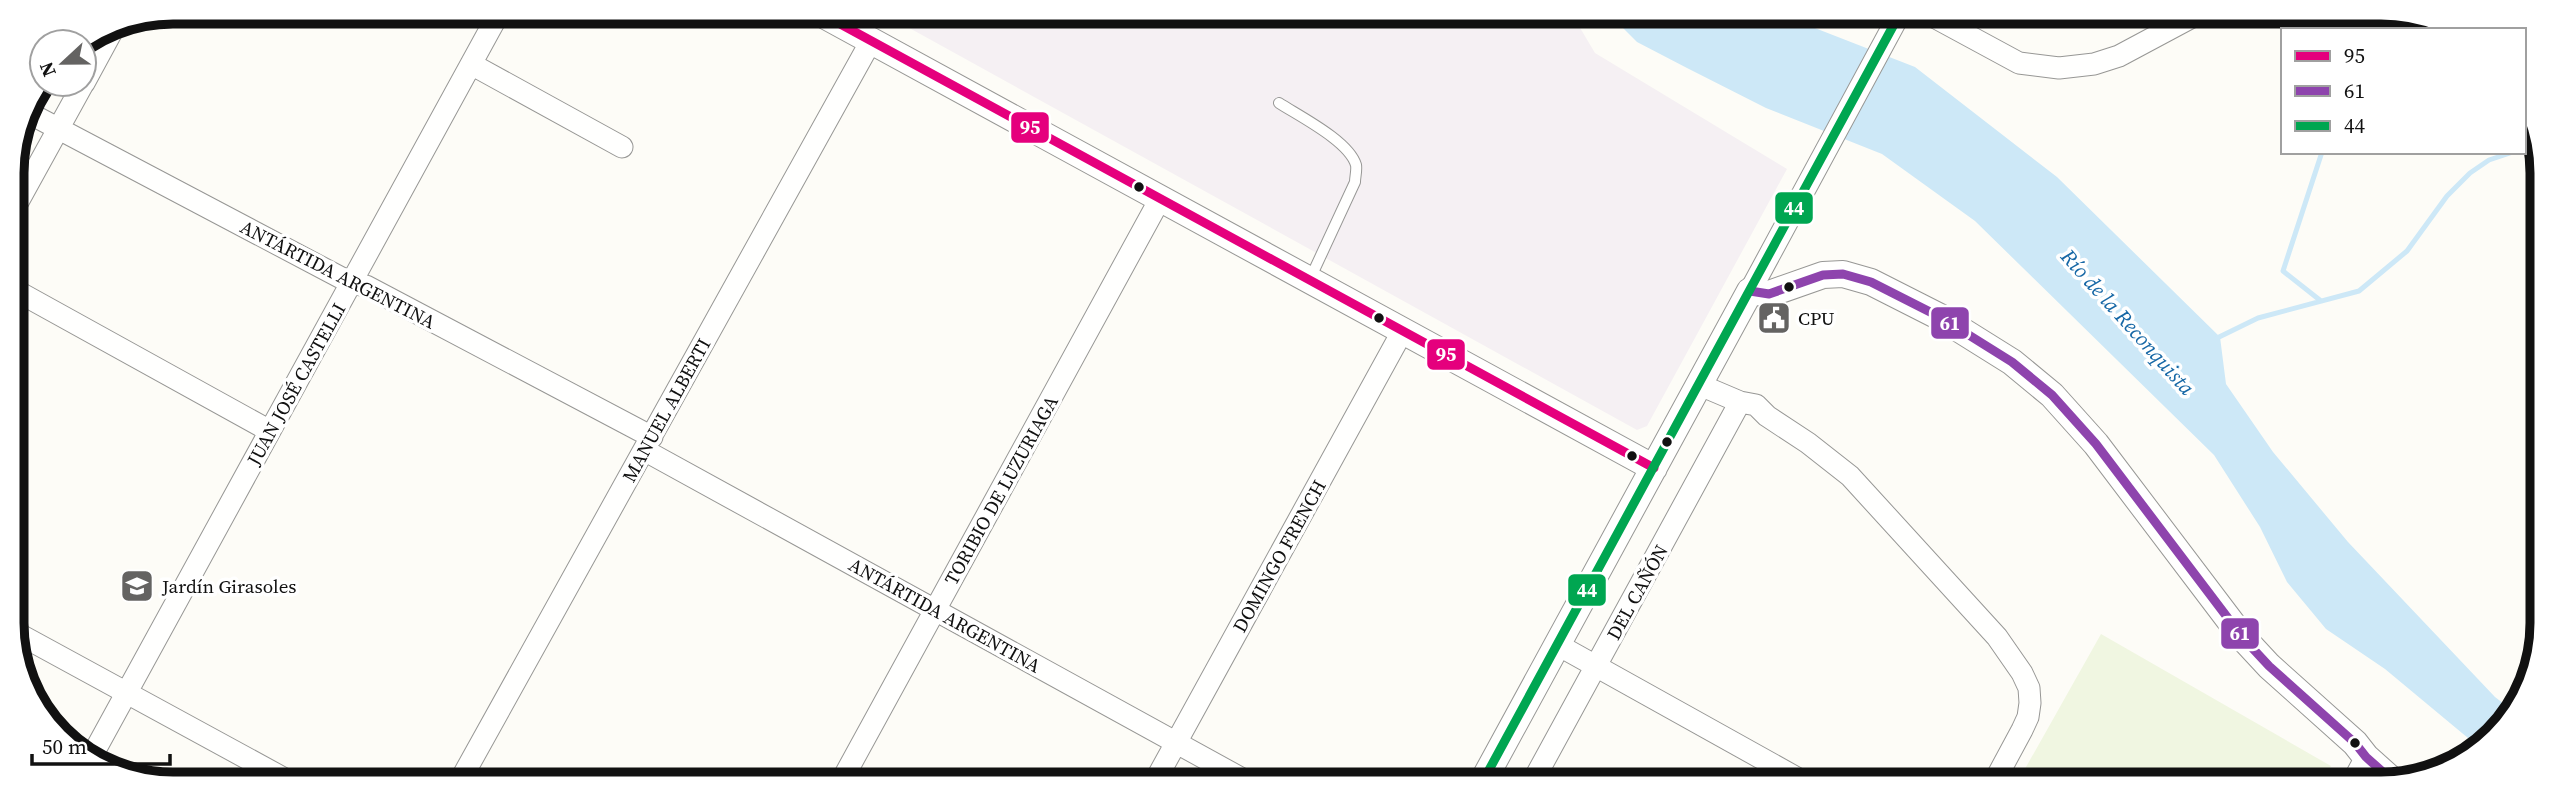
<svg xmlns="http://www.w3.org/2000/svg" width="2554" height="796" viewBox="0 0 2554 796" font-family="'Source Serif 4',serif">
<style>
.industrial{fill:#f5f0f3}
.pitch{fill:#f0f6e1}
.water{fill:#cde8f7}
.lines{fill:none;stroke-linecap:round;stroke-linejoin:round}
.stream{stroke:#cde8f7;stroke-width:5}
.service-casing{stroke:#979795;stroke-width:12}
.minor-casing{stroke:#979795;stroke-width:23}
.tertiary-casing{stroke:#979795;stroke-width:28}
.service{stroke:#fffffe;stroke-width:10}
.minor{stroke:#fffffe;stroke-width:21}
.tertiary{stroke:#fffffe;stroke-width:26}
.bus-1-casing{stroke:#fff;stroke-width:14}
.bus-2-casing{stroke:#fff;stroke-width:14}
.bus-3-casing{stroke:#fff;stroke-width:14}
.bus-1{stroke:#e5007d;stroke-width:9}
.bus-2{stroke:#8e44ad;stroke-width:9}
.bus-3{stroke:#00a651;stroke-width:9}
.bus-dot{fill:#111;stroke:#fff;stroke-width:2.5}
.labels{text-anchor:middle;dominant-baseline:central;stroke-width:7;stroke-linejoin:round;paint-order:stroke}
.street-label{font-size:19px;fill:#111;stroke:#fff}
.poi-label{font-size:19px;fill:#111;stroke:#fff;text-anchor:start}
.water-label{font-size:21px;font-style:italic;fill:#1768a6;stroke:#fff}
.rim{fill:none;stroke:#111;stroke-width:9}
.line-badge{stroke:#fff;stroke-width:2.5}
.badge-label{font-size:19px;text-anchor:middle;font-weight:bold;fill:#fff}
</style>
<rect width="100%" height="100%" fill="#fdfcf7"/>
<path class="industrial" d="M 884,14 L 1573,16 L 1595,53 L 1787,169 L 1647,426 L 1637,430 Z"/>
<path class="pitch" d="M 2101,634 L 2331,766 L 2321,783 L 2017,783 Z"/>
<path class="water" d="M 1611,16 L 1784,16 L 1915,67 L 2057,177 L 2220,337 L 2226,384 L 2273,452 L 2348,542 L 2495,697 L 2508,707 L 2480,748 L 2385,669 L 2326,629 L 2287,582 L 2260,527 L 2214,455 L 1975,221 L 1882,154 L 1766,108 L 1687,68 L 1637,42 Z"/>
<g class="lines">
<path class="stream" d="M 2362,30 L 2366,18
M 2524,149 L 2539,144
M 2321,301 L 2283,271 L 2322,152
M 2215,339 L 2258,318 L 2359,291 L 2407,251 L 2447,196 L 2470,173 L 2489,160 L 2513,152"/>
<defs>
<path id="service" d="M 1279,103 C 1299,116 1349,141 1356,165 C 1357,170 1355,177 1355,182 L 1310,279"/>
<path id="minor" d="M 1934,17 L 2019,63 L 2059,68 L 2094,64 L 2119,56 L 2192,17
M 471,64 L 622,147
M 84,83 L 116,24
M 25,111 L 351,283 L 366,286 L 652,437
M 13,211 L 83,84
M 13,289 L 270,431
M 1750,291 L 1898,17
M 1700,385 L 1740,402 L 1756,405 L 1767,416 L 1808,443 L 1850,476 L 1997,637 L 2022,673 L 2029,688 L 2030,703 L 2028,717 L 2022,730 L 1994,782
M 644,450 L 1246,781
M 15,632 L 283,778
M 1558,645 L 1804,782
M 93,754 L 499,13
M 461,779 L 871,41
M 842,780 L 1160,199
M 1155,781 L 1402,332
M 1533,781 L 1740,402
M 2352,783 L 2366,757"/>
<path id="tertiary" d="M 822,14 L 1654,468
M 1483,781 L 1750,291 L 1769,294 L 1823,275 L 1843,274 L 1871,282 L 1940,317 L 2012,362 L 2052,395 L 2096,444 L 2243,638 L 2269,666 L 2355,743 L 2366,757 L 2394,782"/>
</defs>
<use href="#service" class="service-casing"/>
<use href="#minor" class="minor-casing"/>
<use href="#tertiary" class="tertiary-casing"/>
<use href="#service" class="service"/>
<use href="#minor" class="minor"/>
<use href="#tertiary" class="tertiary"/>
<defs>
<path id="bus-1" d="M 822,14 L 1654,468"/>
<path id="bus-2" d="M 1750,291 L 1769,294 L 1823,275 L 1843,274 L 1871,282 L 1940,317 L 2012,362 L 2052,395 L 2096,444 L 2243,638 L 2269,666 L 2355,743 L 2366,757 L 2394,782"/>
<path id="bus-3" d="M 1483,781 L 1898,17"/>
</defs>
<use href="#bus-1" class="bus-1-casing"/>
<use href="#bus-2" class="bus-2-casing"/>
<use href="#bus-3" class="bus-3-casing"/>
<use href="#bus-1" class="bus-1"/>
<use href="#bus-2" class="bus-2"/>
<use href="#bus-3" class="bus-3"/>
</g>
<defs>
<symbol id="civic-square" viewBox="-11 -11 22 22"><rect x="-9" y="-9" width="18" height="18" rx="4" fill="#646362" stroke="#fff"/><path d="M-.6-6.5H3V-4.5H.6V-3L4-1V1h2V6H-6V1h2V-1L-.6-3ZM-1.2 2.5V6h2.4V2.5Z" fill="#fff"/></symbol>
<symbol id="school-square" viewBox="-11 -11 22 22"><rect x="-9" y="-9" width="18" height="18" rx="4" fill="#646362" stroke="#fff"/><path d="M0-5L7-2L0 1L-7-2ZM-4 1L0 2.5L4 1V4Q0 6-4 4Z" fill="#fff"/></symbol>
</defs>
<g fill-rule="evenodd">
<use href="#civic-square" x="1755" y="299" width="38" height="38"/>
<use href="#school-square" x="118" y="567" width="38" height="38"/>
</g>
<g class="bus-dot">
<circle cx="1139" cy="187" r="6"/>
<circle cx="1789" cy="287" r="6"/>
<circle cx="1379" cy="318" r="6"/>
<circle cx="1667" cy="442" r="6"/>
<circle cx="1632" cy="456" r="6"/>
<circle cx="2355" cy="743" r="6"/>
</g>
<g class="labels">
<g class="street-label">
<text transform="translate(338 274) rotate(27)">ANTÁRTIDA ARGENTINA</text>
<text transform="translate(296 384) rotate(-61)">JUAN JOSÉ CASTELLI</text>
<text transform="translate(666 410) rotate(-61)">MANUEL ALBERTI</text>
<text transform="translate(1001 490) rotate(-61)">TORIBIO DE LUZURIAGA</text>
<text transform="translate(1279 556) rotate(-61)">DOMINGO FRENCH</text>
<text transform="translate(1637 592) rotate(-61)">DEL CAÑÓN</text>
<text transform="translate(945 615) rotate(29)">ANTÁRTIDA ARGENTINA</text>
</g>
<g class="poi-label">
<text x="1798" y="318">CPU</text>
<text x="162" y="586">Jardín Girasoles</text>
</g>
<g class="water-label">
<text transform="translate(2128 322) rotate(48)">Río de la Reconquista</text>
</g>
</g>
<path d="M0 0H2554V796H0ZM173 24H2381A149 149 0 0 1 2530 173V623A149 149 0 0 1 2381 772H173A149 149 0 0 1 24 623V173A149 149 0 0 1 173 24Z" fill="#fff" fill-rule="evenodd"/>
<path class="rim" d="M173 24H2381A149 149 0 0 1 2530 173V623A149 149 0 0 1 2381 772H173A149 149 0 0 1 24 623V173A149 149 0 0 1 173 24Z"/>
<g class="line-badge">
<rect x="1010" y="111" width="40" height="33" rx="7" fill="#e5007d"/>
<rect x="1774" y="191" width="40" height="34" rx="7" fill="#00a651"/>
<rect x="1930" y="306" width="40" height="34" rx="7" fill="#8e44ad"/>
<rect x="1426" y="338" width="40" height="33" rx="7" fill="#e5007d"/>
<rect x="1567" y="573" width="40" height="34" rx="7" fill="#00a651"/>
<rect x="2220" y="617" width="40" height="33" rx="7" fill="#8e44ad"/>
</g>
<g class="badge-label">
<text x="1030" y="134">95</text>
<text x="1794" y="215">44</text>
<text x="1950" y="330">61</text>
<text x="1446" y="361">95</text>
<text x="1587" y="597">44</text>
<text x="2240" y="640">61</text>
</g>
<rect x="2281" y="28" width="245" height="126" fill="#ffffff" stroke="#a0a0a0" stroke-width="2"/>
<rect x="2295" y="51" width="35" height="10" fill="#e5007d" stroke="#a0a0a0" stroke-width="2"/>
<text x="2344" y="63" font-size="21" fill="#111111">95</text>
<rect x="2295" y="86" width="35" height="10" fill="#8e44ad" stroke="#a0a0a0" stroke-width="2"/>
<text x="2344" y="98" font-size="21" fill="#111111">61</text>
<rect x="2295" y="121" width="35" height="10" fill="#00a651" stroke="#a0a0a0" stroke-width="2"/>
<text x="2344" y="133" font-size="21" fill="#111111">44</text>
<g transform="translate(63 63) rotate(248)"><circle r="33" fill="#ffffff" stroke="#a0a0a0" stroke-width="2"/>
<path d="M0-5L12 26L0 18L-12 26Z" fill="#646362"/>
<text y="-10" font-size="19" font-weight="bold" text-anchor="middle" fill="#111111">N</text>
</g>
<path d="M32 754v10h138v-10" fill="none" stroke="#111111" stroke-width="3.5"/>
<text x="42" y="754" font-size="21" fill="#111111" stroke="#ffffff" stroke-width="5" paint-order="stroke">50 m</text>
</svg>
